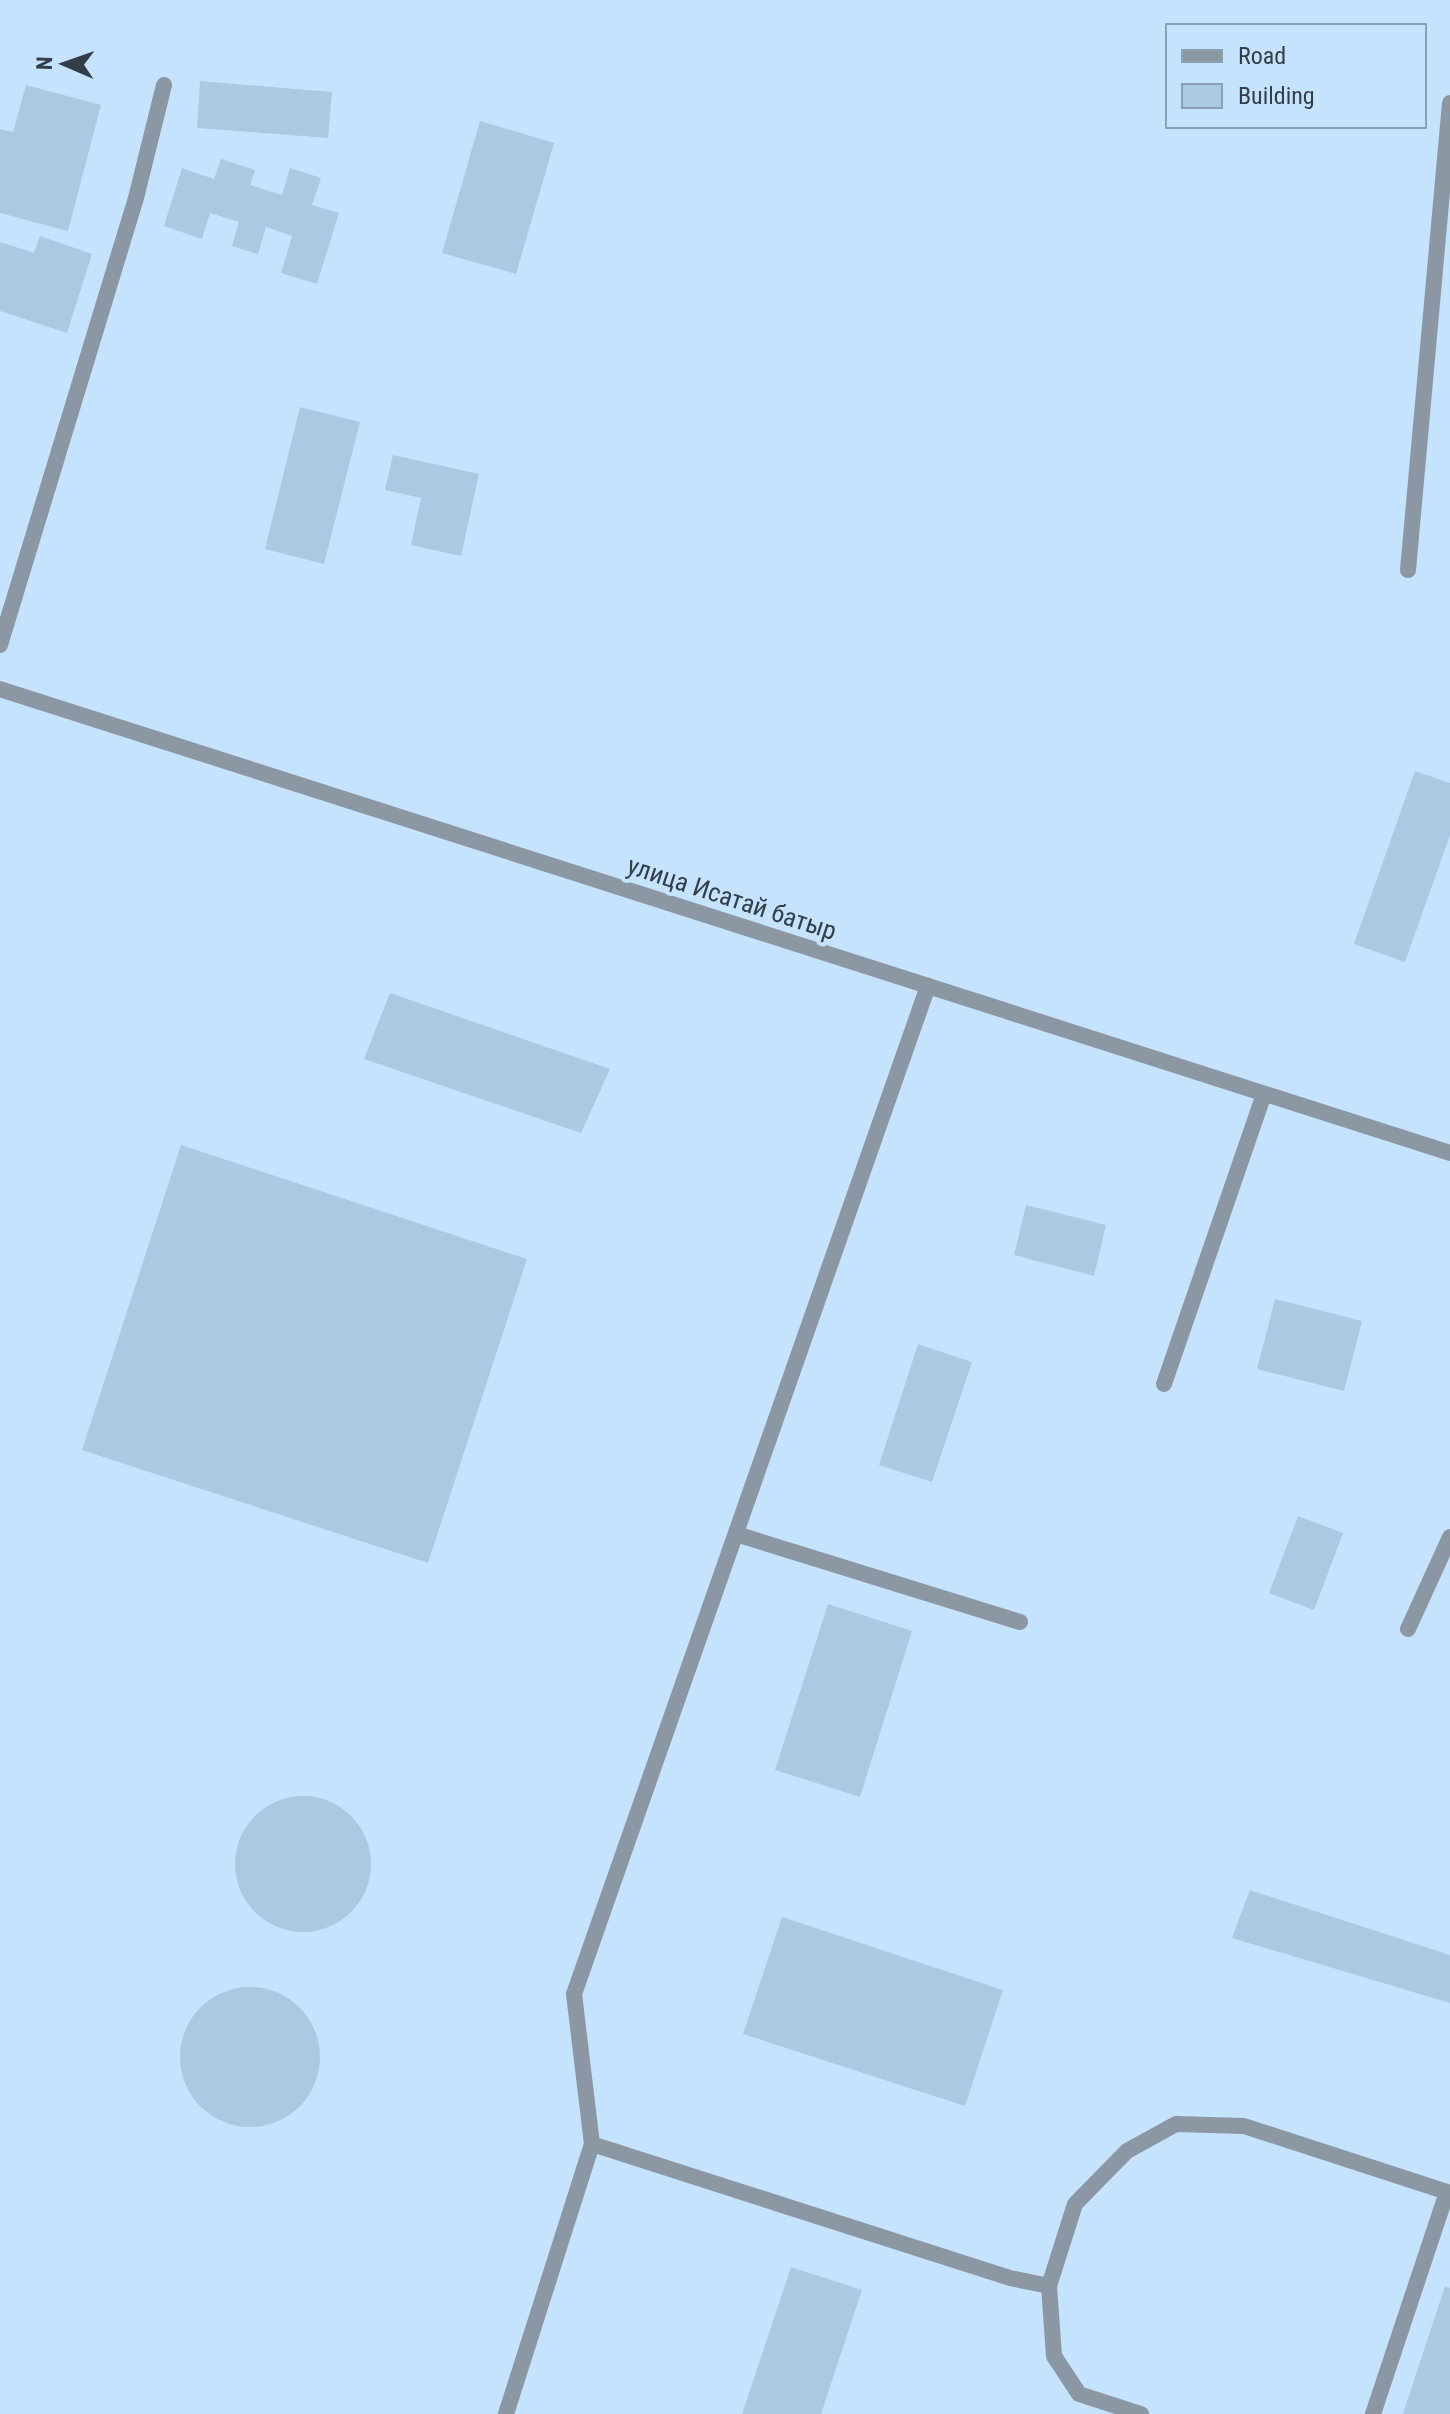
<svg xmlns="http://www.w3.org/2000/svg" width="1450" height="2414" viewBox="0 0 1450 2414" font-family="'Roboto Condensed',sans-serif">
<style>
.building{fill:#acc9e2}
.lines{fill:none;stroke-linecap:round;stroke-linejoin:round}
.lane{stroke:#8b97a2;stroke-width:16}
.street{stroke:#8b97a2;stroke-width:16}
.labels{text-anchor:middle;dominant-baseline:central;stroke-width:8;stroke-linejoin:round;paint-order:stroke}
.street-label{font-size:26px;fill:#323e48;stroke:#c5e3fc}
</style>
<rect width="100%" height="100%" fill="#c5e3fc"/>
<path class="building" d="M 200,81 L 332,92 L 328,138 L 197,128 Z
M 26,85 L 101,105 L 68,231 L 0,213 L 0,129 L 13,132 Z
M 480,121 L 554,143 L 516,274 L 442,253 Z
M 221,159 L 255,170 L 250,185 L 282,195 L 290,168 L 321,178 L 312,205 L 339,213 L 317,284 L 281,273 L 292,236 L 266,227 L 258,254 L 232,246 L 239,222 L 210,213 L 202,239 L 164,226 L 182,168 L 214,179 Z
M 40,236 L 92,254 L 67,333 L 0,311 L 0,242 L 34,253 Z
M 300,407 L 360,422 L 324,564 L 265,549 Z
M 393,455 L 479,474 L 461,556 L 411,545 L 421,498 L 385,490 Z
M 1415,771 L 1450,783 L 1450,835 L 1405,962 L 1354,944 Z
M 390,993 L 610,1069 L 581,1133 L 364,1059 Z
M 181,1145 L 527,1259 L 428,1563 L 82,1450 Z
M 1026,1205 L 1106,1225 L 1094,1276 L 1014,1255 Z
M 1275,1299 L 1362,1321 L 1344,1391 L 1257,1369 Z
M 918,1344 L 972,1362 L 932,1482 L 879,1465 Z
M 1298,1516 L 1343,1533 L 1314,1610 L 1269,1593 Z
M 828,1604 L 912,1631 L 860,1797 L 775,1770 Z
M235 1864a68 68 0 1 1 136 0a68 68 0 1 1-136 0Z
M 1250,1890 L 1450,1955 L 1450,2003 L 1232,1938 Z
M 782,1917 L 1003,1990 L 965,2106 L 743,2034 Z
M180 2057a70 70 0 1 1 140 0a70 70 0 1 1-140 0Z
M 791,2267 L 862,2290 L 821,2414 L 742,2414 Z
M 1445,2286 L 1450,2288 L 1450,2414 L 1403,2414 Z"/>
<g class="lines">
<path class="lane" d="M 1408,570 L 1450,103
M 0,645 L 136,198 L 164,85
M 1164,1384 L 1264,1094
M 736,1534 L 1020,1622
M 1408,1629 L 1450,1537
M 592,2144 L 1010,2278 L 1049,2286 L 1075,2204 L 1127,2151 L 1176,2124 L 1244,2126 L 1450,2193
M 1049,2286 L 1054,2356 L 1079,2394 L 1141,2414
M 506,2414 L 592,2144 L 574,1994 L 928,986
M 1373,2414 L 1447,2192"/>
<path class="street" d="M 0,689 L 1450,1153"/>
</g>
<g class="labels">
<g class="street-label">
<text transform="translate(732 898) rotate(18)">улица Исатай батыр</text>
</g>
</g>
<rect x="1166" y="24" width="260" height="104" fill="#c5e3fc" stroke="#8aa1b4" stroke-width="2"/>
<rect x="1182" y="50" width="40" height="12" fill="#8b97a2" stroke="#8aa1b4" stroke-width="2"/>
<text x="1238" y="64" font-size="24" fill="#323e48">Road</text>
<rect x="1182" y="84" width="40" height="24" fill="#acc9e2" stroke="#8aa1b4" stroke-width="2"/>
<text x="1238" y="104" font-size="24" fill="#323e48">Building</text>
<g transform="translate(64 64) rotate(272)" stroke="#c5e3fc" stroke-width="6" paint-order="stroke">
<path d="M0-6L14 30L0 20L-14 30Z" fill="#323e48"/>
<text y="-12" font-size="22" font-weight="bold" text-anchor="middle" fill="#323e48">N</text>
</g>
</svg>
